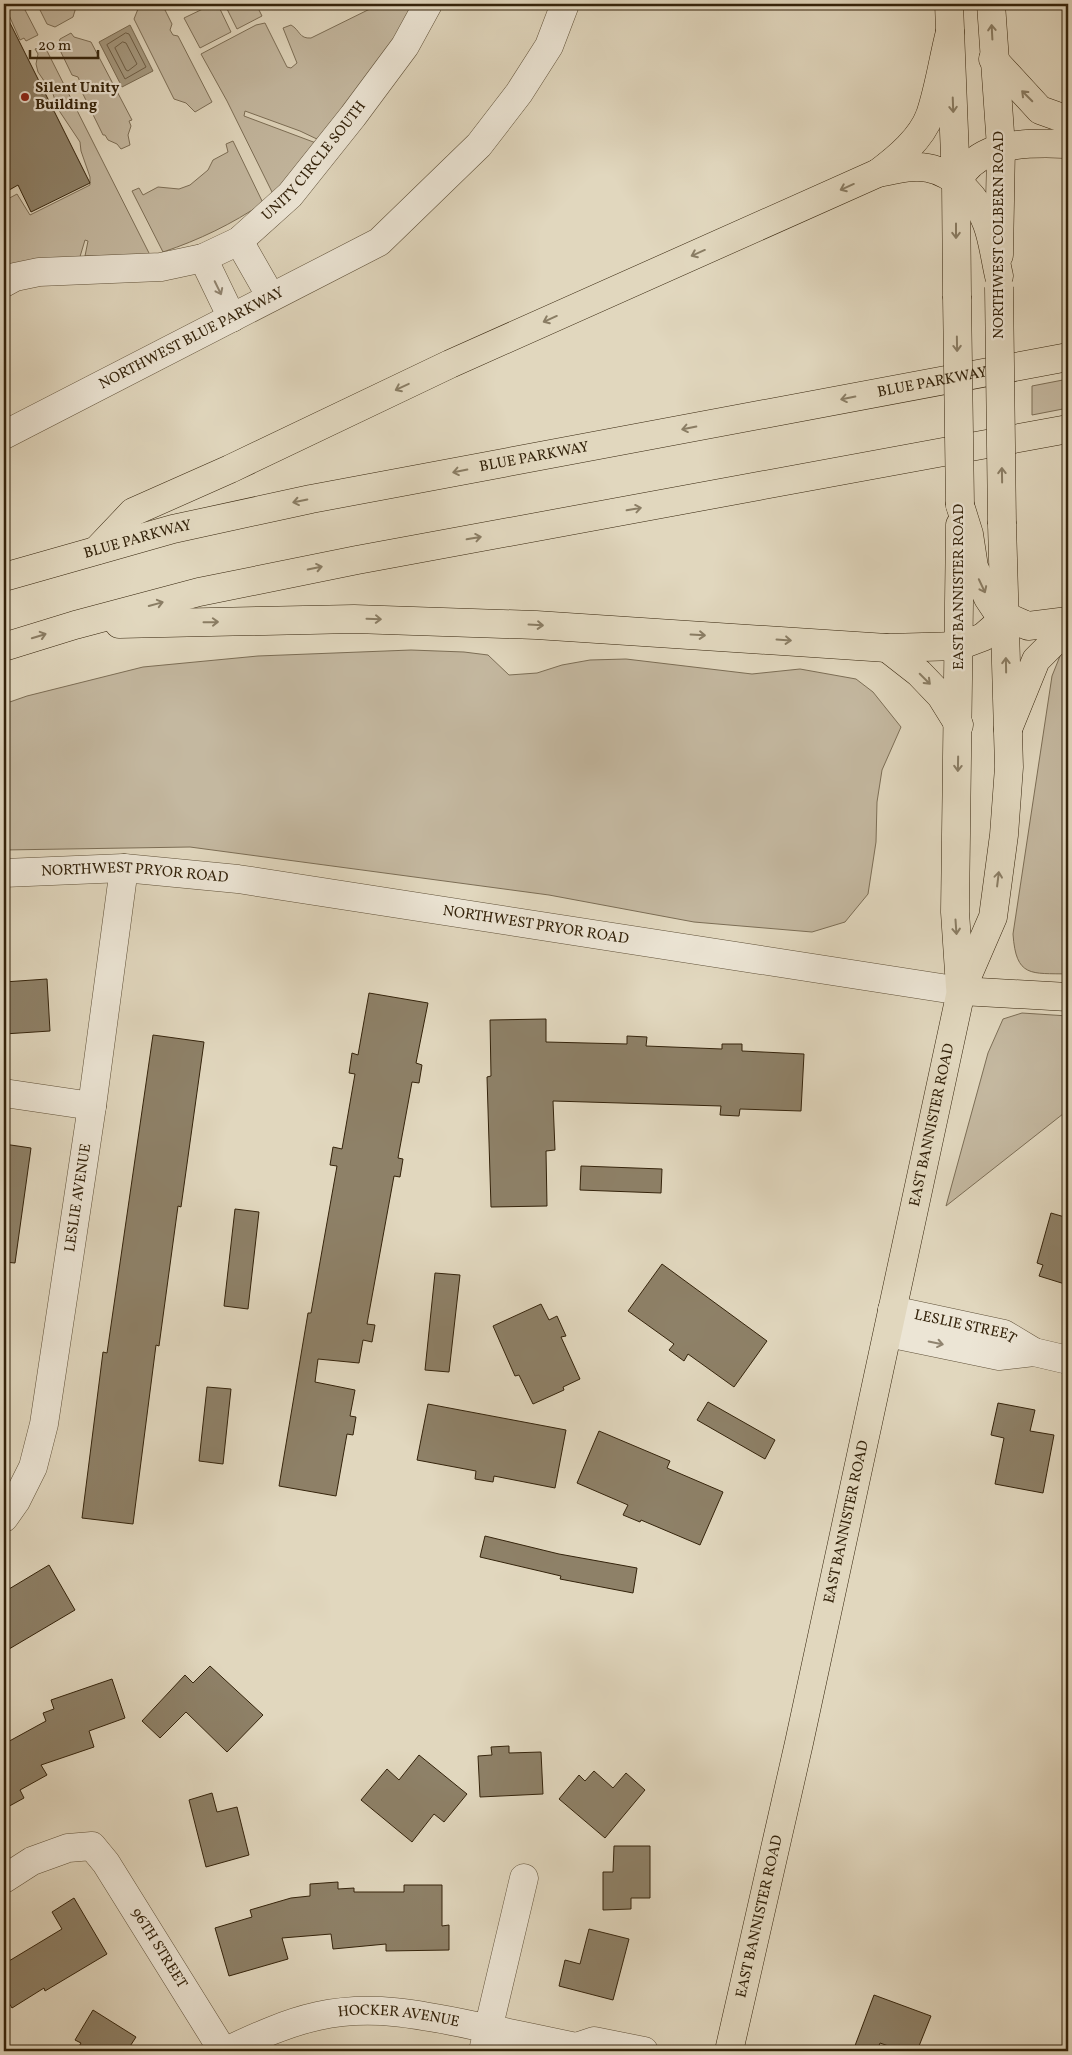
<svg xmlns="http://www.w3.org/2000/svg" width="1072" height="2055" viewBox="0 0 1072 2055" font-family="Vollkorn,serif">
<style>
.green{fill:#c4b8a0;stroke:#7c6e56}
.water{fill:#a69a81;stroke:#786a52}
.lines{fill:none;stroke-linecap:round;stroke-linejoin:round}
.shore{stroke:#6d5e46;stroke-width:1}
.building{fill:#8e8168;stroke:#34230b}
.minor-casing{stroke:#5f5038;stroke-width:29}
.major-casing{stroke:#34230b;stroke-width:29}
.highway-casing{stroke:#34230b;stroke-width:29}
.minor{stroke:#ece5d5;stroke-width:28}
.major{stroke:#e1d7be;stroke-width:28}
.highway{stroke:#e1d7be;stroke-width:28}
.major-bridge-casing{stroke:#34230b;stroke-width:29;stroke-linecap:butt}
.major-bridge{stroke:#e1d7be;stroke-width:28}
.oneway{stroke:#8a7d64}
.oneway2{stroke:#908470}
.poi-dot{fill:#8f2418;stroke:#ece5d5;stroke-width:2}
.labels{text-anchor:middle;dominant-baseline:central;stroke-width:4.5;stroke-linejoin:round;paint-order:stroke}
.poi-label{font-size:15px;font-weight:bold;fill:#34230b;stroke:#ece5d5;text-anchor:start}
.street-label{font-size:15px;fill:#34230b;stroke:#ece5d5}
</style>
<rect width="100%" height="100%" fill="#e1d7be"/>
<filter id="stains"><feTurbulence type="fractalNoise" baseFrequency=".004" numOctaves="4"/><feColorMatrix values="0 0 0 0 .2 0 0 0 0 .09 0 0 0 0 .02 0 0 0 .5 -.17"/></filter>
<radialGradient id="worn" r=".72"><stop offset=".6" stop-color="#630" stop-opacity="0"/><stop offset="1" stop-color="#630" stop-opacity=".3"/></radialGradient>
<path class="green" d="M 4,4 L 18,4 L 21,9 L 24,8 L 38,35 L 26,41 L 24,38 L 20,40 Z
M 37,4 L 77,4 L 73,17 L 55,27 L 47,24 Z
M 140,4 L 162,4 L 172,24 L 170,30 L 173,35 L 178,36 L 212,102 L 195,112 L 186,103 L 174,99 L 134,19 Z
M 227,4 L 256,4 L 262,16 L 237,29 L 225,5 Z
M 380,4 L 415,4 L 399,32 L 319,140 L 300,131 L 245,111 L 244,116 L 316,143 L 273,194 L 227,101 L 201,54 L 256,25 L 265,23 L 287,67 L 291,68 L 297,63 L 283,28 L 291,25 C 300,30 299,39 311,38 Z
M 209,6 L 214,9 L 219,7 L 231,32 L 200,48 L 184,18 Z
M 71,33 L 74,37 L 91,42 L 132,120 L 129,121 L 131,126 L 128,135 L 130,145 L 121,149 L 117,144 L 108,140 L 105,135 L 103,135 L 79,86 L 80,82 L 78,77 L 72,75 L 58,46 L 60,39 Z
M 44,45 L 150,255 L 87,256 L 85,256 L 88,241 L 85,240 L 79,260 L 4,270 L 4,201 L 17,194 L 30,215 L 90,185 L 90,177 L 81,151 L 80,142 L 58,109 L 53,94 L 38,72 L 36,64 L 38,54 L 35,49 Z
M 233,141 L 263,203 C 232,224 199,240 163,252 L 132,191 L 139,188 L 143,195 L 158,187 L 179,189 L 190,185 L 208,170 L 213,160 L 228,152 L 226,144 Z
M 1068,379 L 1068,408 L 1032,415 L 1032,386 Z
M 1068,646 L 1068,974 C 1031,973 1016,978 1013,934 L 1052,676 L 1060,656 Z
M 411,650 L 464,652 L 488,655 L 509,675 L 537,673 L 562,665 L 590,660 L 626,659 L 752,674 L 800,669 L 856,679 L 873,692 L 901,727 L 882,770 L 877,802 L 876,842 L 868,894 L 845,922 L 812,932 L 694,922 L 549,895 L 190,847 L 4,850 L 4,704 L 27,696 L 143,667 L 258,656 Z
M 1022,1013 L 1068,1016 L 1068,1110 L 946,1206 L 988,1053 L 1003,1019 Z"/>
<path class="water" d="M 130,25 L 153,71 L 122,87 L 99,42 Z"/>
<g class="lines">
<path class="shore" d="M 126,33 L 129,34 L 146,67 L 125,79 L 107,45 Z
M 123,42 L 126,43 L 137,64 L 128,71 L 126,70 L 115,48 Z"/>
</g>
<path class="building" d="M 4,11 L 90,183 L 31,212 L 18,185 L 4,193 Z
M 47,979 L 50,1031 L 4,1034 L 4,982 Z
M 369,993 L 428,1003 L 416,1063 L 422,1065 L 419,1083 L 412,1082 L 398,1158 L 403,1159 L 400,1177 L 394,1176 L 367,1324 L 375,1325 L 372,1342 L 363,1340 L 359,1363 L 318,1359 L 315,1382 L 355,1390 L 350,1416 L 356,1417 L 353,1435 L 347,1434 L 336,1496 L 279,1486 L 308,1313 L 311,1313 L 337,1166 L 330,1165 L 333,1147 L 342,1149 L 355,1074 L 349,1073 L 352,1053 L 358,1055 Z
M 546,1019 L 546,1042 L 627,1044 L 627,1036 L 647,1037 L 646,1046 L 722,1049 L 722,1044 L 742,1044 L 742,1051 L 804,1054 L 801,1111 L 740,1109 L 739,1116 L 720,1115 L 721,1106 L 553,1101 L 555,1150 L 546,1151 L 547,1206 L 491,1207 L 487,1077 L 491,1076 L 490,1020 Z
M 153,1035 L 204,1042 L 181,1207 L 178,1206 L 159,1346 L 156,1345 L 133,1524 L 82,1518 L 103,1352 L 107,1353 Z
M 4,1144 L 31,1148 L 15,1263 L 4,1262 Z
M 581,1166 L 662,1169 L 661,1193 L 580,1190 Z
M 235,1209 L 259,1212 L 248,1309 L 224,1306 Z
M 1051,1213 L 1068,1218 L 1068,1285 L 1039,1276 L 1043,1265 L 1037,1263 Z
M 662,1264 L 767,1341 L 734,1387 L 688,1354 L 684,1361 L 669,1350 L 674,1344 L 628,1311 Z
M 435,1273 L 460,1275 L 449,1372 L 425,1370 Z
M 541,1304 L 549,1320 L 557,1316 L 566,1336 L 561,1337 L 580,1379 L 563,1387 L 564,1390 L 533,1404 L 519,1375 L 515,1376 L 493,1326 Z
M 207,1387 L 231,1389 L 223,1464 L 199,1461 Z
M 708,1402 L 775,1440 L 765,1459 L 697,1420 Z
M 998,1403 L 1035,1410 L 1030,1431 L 1054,1435 L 1043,1493 L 995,1484 L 1004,1438 L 991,1435 Z
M 428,1404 L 566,1430 L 555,1488 L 494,1476 L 493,1482 L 475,1479 L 476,1471 L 417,1460 Z
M 599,1431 L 670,1461 L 667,1468 L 723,1492 L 700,1545 L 641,1520 L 640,1522 L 623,1515 L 628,1505 L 577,1483 Z
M 485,1536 L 559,1554 L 637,1568 L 633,1593 L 560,1579 L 561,1576 L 480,1557 Z
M 49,1565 L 75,1610 L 4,1652 L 4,1592 Z
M 210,1666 L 263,1715 L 227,1752 L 186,1712 L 160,1738 L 142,1721 L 185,1675 L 193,1683 Z
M 112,1679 L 125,1718 L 89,1731 L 94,1747 L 41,1765 L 47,1775 L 20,1790 L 24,1798 L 4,1809 L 4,1744 L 46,1721 L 43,1713 L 54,1709 L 51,1700 Z
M 509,1746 L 509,1753 L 541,1752 L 543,1794 L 480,1797 L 478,1756 L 492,1755 L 491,1747 Z
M 419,1755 L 467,1794 L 444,1822 L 434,1814 L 412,1842 L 361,1800 L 387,1769 L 399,1780 Z
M 594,1771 L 613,1788 L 626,1773 L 645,1790 L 605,1838 L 559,1799 L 579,1775 L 585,1781 Z
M 212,1793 L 217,1812 L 237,1807 L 249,1855 L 206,1867 L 189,1800 Z
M 614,1846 L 650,1846 L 650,1898 L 631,1898 L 631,1909 L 603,1910 L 603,1872 L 613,1872 Z
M 338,1882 L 338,1889 L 354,1888 L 354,1892 L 404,1892 L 404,1885 L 442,1885 L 442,1926 L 449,1925 L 449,1950 L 386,1951 L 386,1944 L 333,1949 L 331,1934 L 282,1938 L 288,1959 L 229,1976 L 215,1928 L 252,1917 L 250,1910 L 291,1898 L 310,1896 L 310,1884 Z
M 74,1898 L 107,1954 L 45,1991 L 44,1988 L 12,2008 L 4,1995 L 4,1964 L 62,1929 L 52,1912 Z
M 589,1929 L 629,1939 L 613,2000 L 559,1986 L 565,1960 L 580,1964 Z
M 874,1995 L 931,2016 L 917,2051 L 902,2051 L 880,2043 L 877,2051 L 853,2051 Z
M 93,2010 L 136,2037 L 127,2051 L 76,2051 L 81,2043 L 75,2040 Z"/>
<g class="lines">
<defs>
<g id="minor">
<path d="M 239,241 L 271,297"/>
<path d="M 203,258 L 232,318"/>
<path id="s1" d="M 4,283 L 15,277 L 39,272 L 161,267 L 203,258 L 239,241 L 290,195 L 353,116 L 405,46 L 428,4"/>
<path id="s2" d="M 4,435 L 379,242 L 479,145 L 519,93 L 549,46 L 565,4"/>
<path id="s3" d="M 4,873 L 124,868 L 238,879 L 961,991"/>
<path d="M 4,1093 L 92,1106"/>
<path id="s4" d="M 892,1310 L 1004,1334 L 1034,1352 L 1068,1360"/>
<path d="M 888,1333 L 999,1356 L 1034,1352"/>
<path id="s5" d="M 4,1518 L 16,1501 L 33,1467 L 44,1424 L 92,1106 L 124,868"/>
<path id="s6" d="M 4,1879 L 32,1861 L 68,1848 L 92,1846 L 106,1863 L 223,2051"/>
<path id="s7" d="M 226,2051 C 256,2037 286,2023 318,2016 C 372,2004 423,2015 476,2026 C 509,2033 543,2040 576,2047 L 594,2041 L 644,2051"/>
<path d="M 483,2051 L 524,1878"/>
</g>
<g id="major">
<path d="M 949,4 L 956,182 L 957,296"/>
<path d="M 991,4 L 1001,147 L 999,255"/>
<path d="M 960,525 L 955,912 L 960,987"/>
<path d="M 961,991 L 1068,997"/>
<path id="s8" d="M 729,2051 L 799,1743 L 961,991 L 993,917 L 1004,835 L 1009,767 L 1002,524"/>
</g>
<g id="highway">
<path d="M 993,59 L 1040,110 L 1068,120"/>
<path d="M 878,173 C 898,158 921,139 930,115 C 939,89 943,59 950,32"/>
<path d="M 956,182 C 961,176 965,169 971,164 C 997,141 1036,143 1068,144"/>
<path d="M 960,505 L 969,534 L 974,567 L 988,598 L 998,613 L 1028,626 L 1068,621"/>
<path d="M 97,550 L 133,512 L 230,469 L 450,364 L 878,173 C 894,170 911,165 928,168 C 955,173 978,199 987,224 C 993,240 995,259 999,276"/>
<path id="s9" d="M 4,577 L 173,529 L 311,499 L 1068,357"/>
<path d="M 119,624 L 354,619 L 536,625 L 887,648 L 959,646 L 983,637 L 1006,617"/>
<path d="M 4,647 L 75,625 L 199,592 L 357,560 L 1068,429"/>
<path d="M 887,648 L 919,673 L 941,696 L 959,725"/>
<path d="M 1008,729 L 1036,660 L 1068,628"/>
</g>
</defs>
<use href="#minor" class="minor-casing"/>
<use href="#major" class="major-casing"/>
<use href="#highway" class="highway-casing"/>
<use href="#minor" class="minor"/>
<use href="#major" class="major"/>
<use href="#highway" class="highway"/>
<defs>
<path id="major-bridge" d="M 999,287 L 1002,524
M 957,296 L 960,505"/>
</defs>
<use href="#major-bridge" class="major-bridge-casing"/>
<use href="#major-bridge" class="major-bridge"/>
</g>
<defs><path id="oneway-shaft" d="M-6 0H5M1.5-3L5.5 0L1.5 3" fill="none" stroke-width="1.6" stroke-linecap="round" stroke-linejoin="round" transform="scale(1.25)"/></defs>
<g class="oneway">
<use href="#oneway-shaft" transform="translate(992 32) rotate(-93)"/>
<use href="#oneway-shaft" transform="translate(1027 96) rotate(-135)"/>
<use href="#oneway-shaft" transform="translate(953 105) rotate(88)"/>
<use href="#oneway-shaft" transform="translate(847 187) rotate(156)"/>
<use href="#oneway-shaft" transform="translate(956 231) rotate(90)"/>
<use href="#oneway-shaft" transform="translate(698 253) rotate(156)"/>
<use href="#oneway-shaft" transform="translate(550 319) rotate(156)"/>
<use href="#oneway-shaft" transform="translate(957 344) rotate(89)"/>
<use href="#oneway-shaft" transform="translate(402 387) rotate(155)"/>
<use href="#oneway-shaft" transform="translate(848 398) rotate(169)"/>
<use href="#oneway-shaft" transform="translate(689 428) rotate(169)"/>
<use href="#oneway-shaft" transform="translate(460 471) rotate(169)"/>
<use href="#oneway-shaft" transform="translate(1002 475) rotate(-91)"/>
<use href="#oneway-shaft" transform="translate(300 501) rotate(168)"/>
<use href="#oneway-shaft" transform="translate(634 509) rotate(-10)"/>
<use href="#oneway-shaft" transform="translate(474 538) rotate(-10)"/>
<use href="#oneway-shaft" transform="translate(315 568) rotate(-12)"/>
<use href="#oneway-shaft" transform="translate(982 586) rotate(65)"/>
<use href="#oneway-shaft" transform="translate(156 604) rotate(-15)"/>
<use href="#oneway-shaft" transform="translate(374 619) rotate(2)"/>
<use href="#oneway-shaft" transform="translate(211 622) rotate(-1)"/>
<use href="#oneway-shaft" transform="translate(536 625) rotate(3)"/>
<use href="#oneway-shaft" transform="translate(698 635) rotate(3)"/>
<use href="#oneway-shaft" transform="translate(39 636) rotate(-17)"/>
<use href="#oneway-shaft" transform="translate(784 640) rotate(4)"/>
<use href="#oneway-shaft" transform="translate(1006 665) rotate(-91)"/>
<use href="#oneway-shaft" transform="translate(925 679) rotate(45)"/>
<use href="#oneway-shaft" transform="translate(958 764) rotate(91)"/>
<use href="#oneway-shaft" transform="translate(998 879) rotate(-83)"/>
<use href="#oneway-shaft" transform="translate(956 927) rotate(86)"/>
</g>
<g class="oneway2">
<use href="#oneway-shaft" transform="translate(218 288) rotate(64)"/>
<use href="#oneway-shaft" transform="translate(936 1343) rotate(12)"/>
</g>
<circle class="poi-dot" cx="25" cy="97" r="5"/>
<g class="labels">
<g class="poi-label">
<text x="35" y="88">Silent Unity<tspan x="35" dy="17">Building</tspan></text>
</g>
<g class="street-label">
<text stroke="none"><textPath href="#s1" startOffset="352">UNITY CIRCLE SOUTH</textPath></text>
<text transform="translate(999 235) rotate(-90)">NORTHWEST COLBERN ROAD</text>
<text stroke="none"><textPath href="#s2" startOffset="211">NORTHWEST BLUE PARKWAY</textPath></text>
<text stroke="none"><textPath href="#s9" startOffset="949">BLUE PARKWAY</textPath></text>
<text stroke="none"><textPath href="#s9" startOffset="544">BLUE PARKWAY</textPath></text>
<text stroke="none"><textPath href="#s9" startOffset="139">BLUE PARKWAY</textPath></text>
<text transform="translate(959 587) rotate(-90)">EAST BANNISTER ROAD</text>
<text stroke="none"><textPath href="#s3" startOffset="131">NORTHWEST PRYOR ROAD</textPath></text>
<text stroke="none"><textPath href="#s3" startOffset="536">NORTHWEST PRYOR ROAD</textPath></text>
<text stroke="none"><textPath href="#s8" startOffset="948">EAST BANNISTER ROAD</textPath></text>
<text stroke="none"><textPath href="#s5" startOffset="332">LESLIE AVENUE</textPath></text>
<text stroke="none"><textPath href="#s4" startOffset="75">LESLIE STREET</textPath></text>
<text stroke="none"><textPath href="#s8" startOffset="542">EAST BANNISTER ROAD</textPath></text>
<text stroke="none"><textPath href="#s8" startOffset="138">EAST BANNISTER ROAD</textPath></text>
<text stroke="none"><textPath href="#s6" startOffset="218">96TH STREET</textPath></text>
<text stroke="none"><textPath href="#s7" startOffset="180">HOCKER AVENUE</textPath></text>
</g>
</g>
<rect width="1072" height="2055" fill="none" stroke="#e1d7be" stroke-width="20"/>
<rect x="5" y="5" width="1062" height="2045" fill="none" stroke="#34230b" stroke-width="2.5"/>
<rect x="10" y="10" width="1052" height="2035" fill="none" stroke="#34230b"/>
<path d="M30 50v8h68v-8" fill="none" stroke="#34230b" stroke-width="2.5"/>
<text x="38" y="50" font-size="15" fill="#34230b" stroke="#ece5d5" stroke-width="4" paint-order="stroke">20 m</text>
<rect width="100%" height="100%" filter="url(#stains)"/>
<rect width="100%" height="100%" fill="url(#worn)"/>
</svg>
